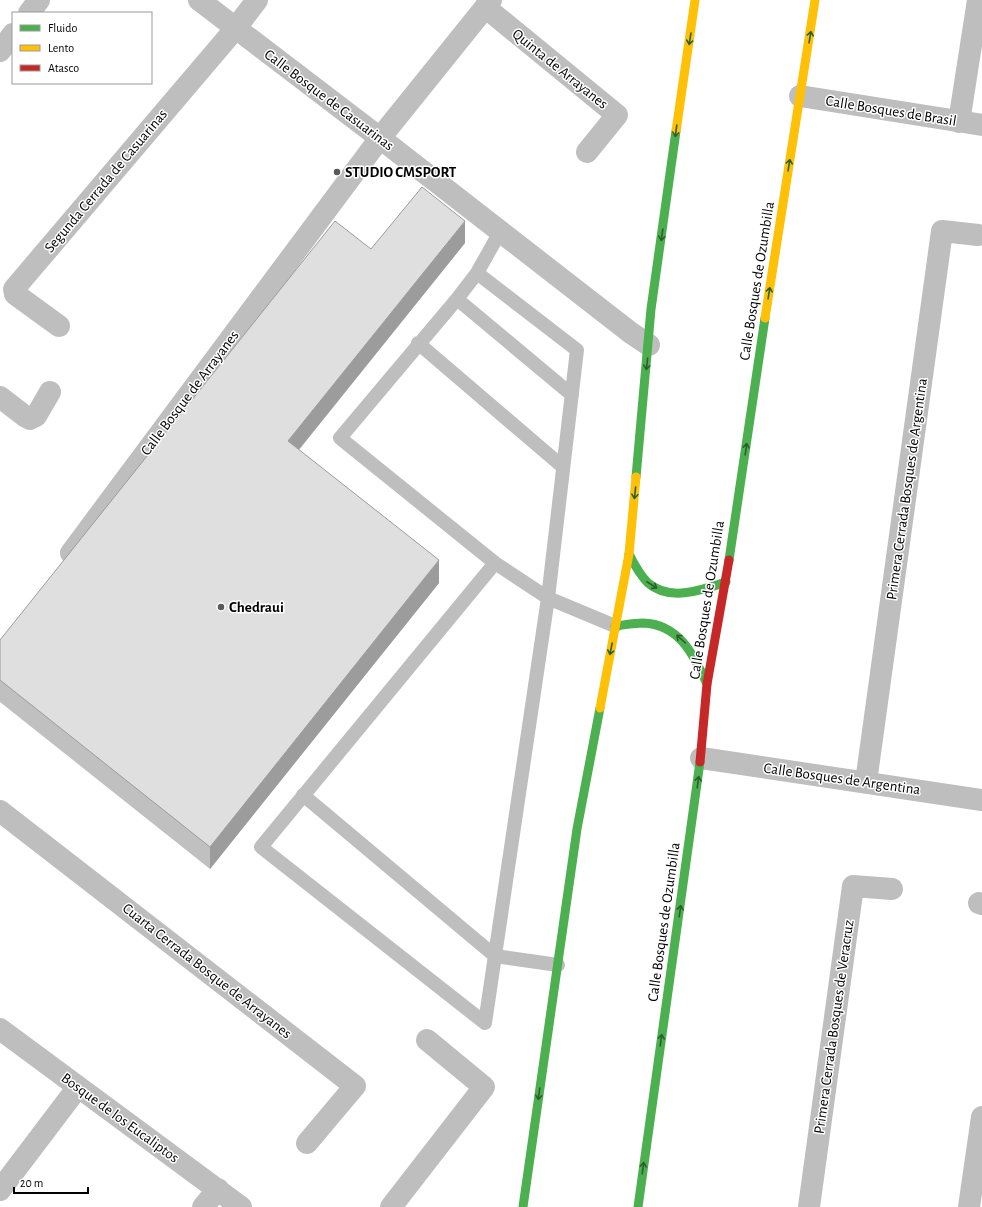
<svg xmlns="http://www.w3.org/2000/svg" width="982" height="1207" viewBox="0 0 982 1207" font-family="'Alegreya Sans',sans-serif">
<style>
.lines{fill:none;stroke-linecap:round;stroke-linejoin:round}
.lane{stroke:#bebebe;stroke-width:14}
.street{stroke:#bebebe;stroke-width:22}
.fast{stroke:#4caf50;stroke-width:9}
.slow{stroke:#ffc107;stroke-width:9}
.jam{stroke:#c62828;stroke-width:9}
.wall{fill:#c0c0c0}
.shaded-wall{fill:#9c9c9c}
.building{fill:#dfdfdf;stroke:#9c9c9c}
.oneway{stroke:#2a602c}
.poi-dot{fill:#595959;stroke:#fff;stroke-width:1.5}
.labels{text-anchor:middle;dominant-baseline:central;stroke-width:3;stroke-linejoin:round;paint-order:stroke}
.street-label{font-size:15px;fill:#000;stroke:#fff}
.poi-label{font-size:15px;font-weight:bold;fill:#000;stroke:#fff;text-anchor:start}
</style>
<rect width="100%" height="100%" fill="#fff"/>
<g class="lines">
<path class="lane" d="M 477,273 L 577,350 L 548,598 L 485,1023 L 261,847 L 495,563 L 548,598 L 615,626
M 457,299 L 572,395
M 418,343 L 563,467
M 495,563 L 340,438 L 457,299 L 477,273 L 500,232
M 303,795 L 495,956 L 558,965"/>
<path class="street" d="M 199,0 L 380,138 L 631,333 L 649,345
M 485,7 L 617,115 L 587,152
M 29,13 L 39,0
M 0,51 L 13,34
M 800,96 L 982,125
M 959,122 L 978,0
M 59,326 L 15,294 L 14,289 L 235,29 L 257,0
M 0,397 L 26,417 L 30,419 L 36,416 L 50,392
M 71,553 L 380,138 L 491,0
M 701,758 L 982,800
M 866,782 L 942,231 L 978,235
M 0,811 L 355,1086 L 307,1143
M 979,903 L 982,904
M 0,1029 L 241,1207
M 0,1190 L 78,1087
M 203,1207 L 218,1189
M 391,1207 L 484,1087 L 427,1040
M 809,1207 L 853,886 L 892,889
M 969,1207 L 982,1117"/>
<path class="fast" d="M 636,477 L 651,309 L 676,131
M 629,554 C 634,564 640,575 648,583 C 670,602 702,590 726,582
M 729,560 L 765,318
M 615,626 C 624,625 634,623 643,623 C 679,624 694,655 707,684
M 523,1207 L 577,829 L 600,708
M 638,1207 L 700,762"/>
<path class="slow" d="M 676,131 L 695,0
M 765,318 L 815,0
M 600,708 L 629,554 L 636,477"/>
<path class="jam" d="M 700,762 L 707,684 L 729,560"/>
</g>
<path class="wall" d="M 465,243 L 299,450 L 439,583 L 210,869 L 0,702 L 0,640 L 371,249 Z"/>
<path class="shaded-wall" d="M 465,221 L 465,243 L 288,463 L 288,441 Z
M 439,560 L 439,583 L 210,869 L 210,847 Z"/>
<path class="building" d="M 422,187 L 465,221 L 288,441 L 439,560 L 210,847 L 0,680 L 0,640 L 335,221 L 371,249 Z"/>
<defs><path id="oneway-shaft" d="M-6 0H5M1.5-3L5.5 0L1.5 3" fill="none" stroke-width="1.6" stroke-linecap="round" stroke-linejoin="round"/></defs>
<g class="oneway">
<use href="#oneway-shaft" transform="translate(810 37) rotate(-81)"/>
<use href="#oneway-shaft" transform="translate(690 39) rotate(99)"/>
<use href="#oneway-shaft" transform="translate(676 131) rotate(98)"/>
<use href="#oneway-shaft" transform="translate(789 165) rotate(-81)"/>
<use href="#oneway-shaft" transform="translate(662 235) rotate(98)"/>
<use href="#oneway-shaft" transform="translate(769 293) rotate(-81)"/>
<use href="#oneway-shaft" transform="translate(647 364) rotate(96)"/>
<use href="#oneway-shaft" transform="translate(746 449) rotate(-82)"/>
<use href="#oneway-shaft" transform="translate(635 493) rotate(96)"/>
<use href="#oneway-shaft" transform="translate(652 585) rotate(33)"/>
<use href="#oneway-shaft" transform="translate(681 639) rotate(-138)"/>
<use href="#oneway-shaft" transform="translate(611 649) rotate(101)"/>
<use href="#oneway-shaft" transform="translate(698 782) rotate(-82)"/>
<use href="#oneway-shaft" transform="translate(680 911) rotate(-82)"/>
<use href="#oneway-shaft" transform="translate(661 1040) rotate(-82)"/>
<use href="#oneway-shaft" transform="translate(539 1094) rotate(98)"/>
<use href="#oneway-shaft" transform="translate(643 1168) rotate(-82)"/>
</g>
<g class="poi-dot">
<circle cx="337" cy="172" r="4"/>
<circle cx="221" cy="607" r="4"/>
</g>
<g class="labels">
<g class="street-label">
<text transform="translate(560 69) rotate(39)">Quinta de Arrayanes</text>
<text transform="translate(329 100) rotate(37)">Calle Bosque de Casuarinas</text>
<text transform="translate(891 111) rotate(9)">Calle Bosques de Brasil</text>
<text transform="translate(106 181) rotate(-50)">Segunda Cerrada de Casuarinas</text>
<text transform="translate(757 281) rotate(-81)">Calle Bosques de Ozumbilla</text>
<text transform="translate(190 393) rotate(-53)">Calle Bosque de Arrayanes</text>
<text transform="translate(907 489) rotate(-82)">Primera Cerrada Bosques de Argentina</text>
<text transform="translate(707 600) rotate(-81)">Calle Bosques de Ozumbilla</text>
<text transform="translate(842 779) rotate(8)">Calle Bosques de Argentina</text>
<text transform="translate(664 922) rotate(-82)">Calle Bosques de Ozumbilla</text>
<text transform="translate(207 971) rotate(38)">Cuarta Cerrada Bosque de Arrayanes</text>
<text transform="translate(834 1027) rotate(-82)">Primera Cerrada Bosques de Veracruz</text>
<text transform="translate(120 1118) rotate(36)">Bosque de los Eucaliptos</text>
</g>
<g class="poi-label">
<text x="345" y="172">STUDIO CMSPORT</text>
<text x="229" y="607">Chedraui</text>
</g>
</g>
<rect x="12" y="12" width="140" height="72" fill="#ffffff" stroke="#999999"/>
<rect x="20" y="25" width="20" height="6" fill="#4caf50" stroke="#999999"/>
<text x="48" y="32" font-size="12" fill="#000000">Fluido</text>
<rect x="20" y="45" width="20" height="6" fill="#ffc107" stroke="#999999"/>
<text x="48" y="52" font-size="12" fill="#000000">Lento</text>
<rect x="20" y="65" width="20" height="6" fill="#c62828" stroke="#999999"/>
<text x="48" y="72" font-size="12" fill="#000000">Atasco</text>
<path d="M14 1187v6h74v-6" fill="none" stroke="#000000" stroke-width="2"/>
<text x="20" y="1187" font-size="12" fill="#000000" stroke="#ffffff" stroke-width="3" paint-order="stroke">20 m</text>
</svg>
